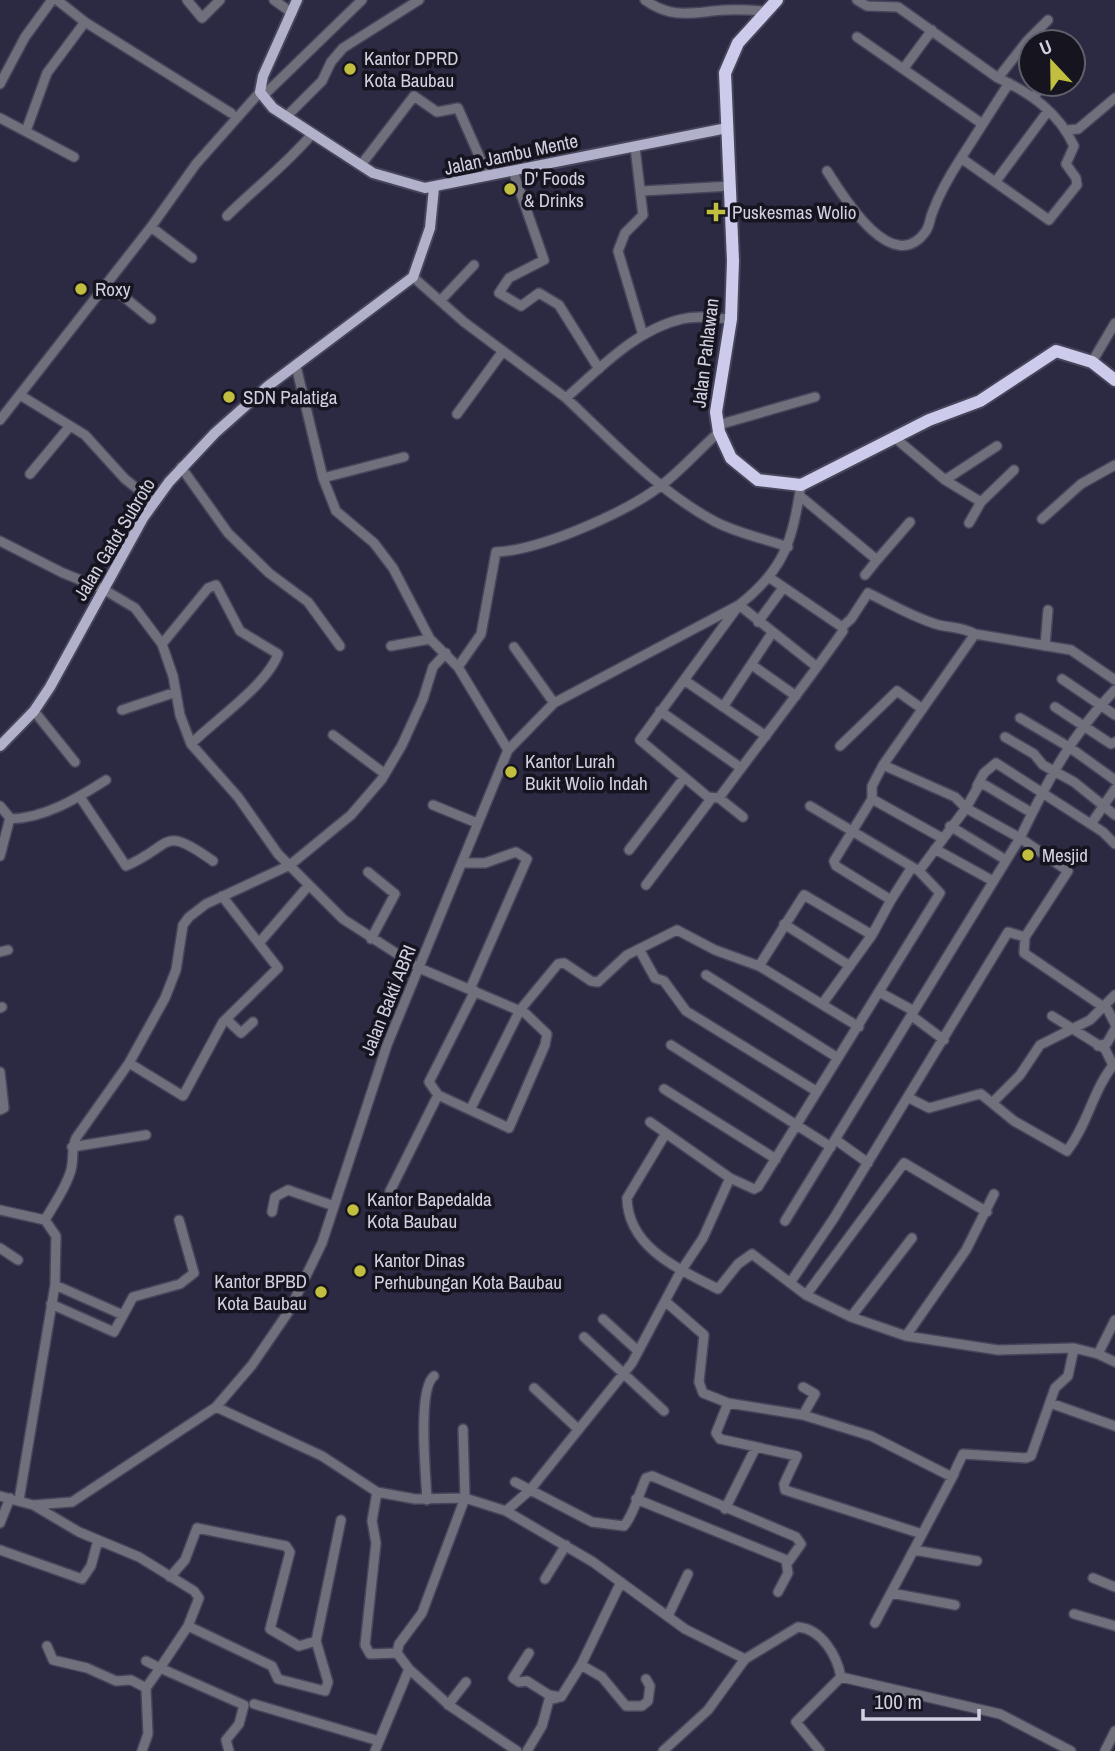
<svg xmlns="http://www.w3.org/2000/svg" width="1115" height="1751" viewBox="0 0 1115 1751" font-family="'Archivo Narrow',sans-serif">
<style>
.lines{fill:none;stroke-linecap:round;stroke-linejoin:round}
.minor-casing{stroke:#46455b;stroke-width:12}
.major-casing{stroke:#46455b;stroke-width:14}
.highway-casing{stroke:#46455b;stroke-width:16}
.minor{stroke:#706f7c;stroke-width:9}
.major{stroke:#b2b1cb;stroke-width:10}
.highway{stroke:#cdcbeb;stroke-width:12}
.poi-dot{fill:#c1be40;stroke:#15141f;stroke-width:2.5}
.labels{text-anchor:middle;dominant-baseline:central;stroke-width:7;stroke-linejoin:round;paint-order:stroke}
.poi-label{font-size:19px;fill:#d1d0e0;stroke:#15141f;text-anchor:start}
.street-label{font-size:19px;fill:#d1d0e0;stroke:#15141f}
</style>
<rect width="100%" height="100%" fill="#2c2a42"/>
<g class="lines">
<defs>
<path id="minor" d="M 57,0 L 85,22 L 231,113
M 187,0 L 202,18 L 220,0
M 274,0 L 292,13
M 645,0 C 673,20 693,12 725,10 C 738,9 752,10 765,11
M 857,0 L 867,6 L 898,7 L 998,78 L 1027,41 L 1048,20
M 857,37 L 981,123
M 904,68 L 932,30
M 998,78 C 1031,93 1059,113 1074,146 L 1066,164 L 1076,178 L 1077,185 L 1049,220 L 961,158 L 1009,83
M 0,84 L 25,37 L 52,0
M 263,96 L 362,0
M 1035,96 L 1042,84
M 286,117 L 322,81 L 331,62 L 343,48 L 419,0
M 0,118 L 74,157
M 1067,130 L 1078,129 L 1115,98
M 26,131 L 47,73 L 85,22
M 635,147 L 643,215 L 625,233 L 618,251 L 643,335
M 361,165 L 414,96 L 437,112 L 458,108 L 488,176
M 513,171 L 544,260 L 509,278 L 499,293 L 521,306 L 539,293 L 559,305 L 599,369
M 827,171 C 844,198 893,278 926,231 C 930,225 930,217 933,211 C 940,192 950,175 961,158
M 996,181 L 1048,111
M 642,191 L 731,186
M 227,216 C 255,188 287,164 312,134
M 151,227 L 192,258
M 413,277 L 464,322 L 566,398
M 107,283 L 151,319
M 441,300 L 474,265
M 731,319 C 715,318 698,315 682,319 C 637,329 600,368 566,398 C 612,441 656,489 712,520 C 735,533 763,538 788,547
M 1092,362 L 1115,323
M 296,366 L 323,478 L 336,511 L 374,543 L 393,568 L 430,639 L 458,667 L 508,750
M 20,395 L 85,435 L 125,479 L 153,501
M 457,414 L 503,351
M 0,420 L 151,227 L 196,164 L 260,92
M 718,425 L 815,397
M 894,437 L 945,480 L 997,446
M 181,467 L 228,533 L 269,573 L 308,602 L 340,646
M 30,474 L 70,426
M 323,478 L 404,457
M 945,480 L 981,502
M 800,496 L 877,560 L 910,522
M 1042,519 L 1081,484 L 1115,465
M 969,523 L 981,502 L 1014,470
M 0,541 L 63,573 L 103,589 L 135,608 L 162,644 L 173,676 L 180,715 L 191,744 L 238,797 L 278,854 L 343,919 L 419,968 L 525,1013 L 547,1034 L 545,1045 L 509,1128 L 438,1095 L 429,1082 L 475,991
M 865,575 L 877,560
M 770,578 L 842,627 L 843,631 C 803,688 760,742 719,798 L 708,797 L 640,740 L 739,605 L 817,667
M 758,622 L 783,588
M 842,627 L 851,619 L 868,593 C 891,604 914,618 939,625 C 952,628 962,627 975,634 L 883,765 L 955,797 L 966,808 L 1020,838 L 1068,871 L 1025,937
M 975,634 L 1071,650 L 1115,680
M 162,644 L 208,588 L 216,585 L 240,631 L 278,654 C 267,685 215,720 191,744
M 391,646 L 430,639
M 1045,646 L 1048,610
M 514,647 L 554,703
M 752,665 L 796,696
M 458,667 L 481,634 L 496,552 C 542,550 633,510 668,480 C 686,465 702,447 719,432
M 1062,679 L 1115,715
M 684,680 L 766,736
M 723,707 L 772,633
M 1055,707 L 1111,744 L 1115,742
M 122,710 L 176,692
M 34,711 L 75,762
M 660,711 L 741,768
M 1020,718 L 1069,747 L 1115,780
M 333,735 L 385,774
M 1005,737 L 1034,754 L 1043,765 L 1074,782 L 1115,815
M 840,746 L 897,691 L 921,708
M 977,786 L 984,773 L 996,763 L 1103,832 L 1115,844
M 80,797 L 126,866 C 174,845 161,824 213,861
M 719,798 L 743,817
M 872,799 L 942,838
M 433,805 L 477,823
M 0,806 L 10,818 L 0,856
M 10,819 C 45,818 76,799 106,780
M 1091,824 L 1115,789
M 950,826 L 1006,860
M 935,849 L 993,881
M 629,850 L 684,778
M 462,863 L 485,863 L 516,852 L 527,859 L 470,989
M 919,871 L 966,808 L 979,785 L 985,785 L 1032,813
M 368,872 L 395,894 L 371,939
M 646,885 L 711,799
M 891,900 L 912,867
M 784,924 L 850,966
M 259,943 L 309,885
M 639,949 L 655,978 L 664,981 L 686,1011 L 816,1091
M 0,952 L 8,950
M 759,966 L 804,895 L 872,935
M 706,975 L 838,1058
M 879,992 L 914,1011
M 823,1003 L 872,935 L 891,900 L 836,866 L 834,861 L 872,799 L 872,786 L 883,765
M 0,1008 L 2,1007
M 912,1016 L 944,1040
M 1052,1016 L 1105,1049 L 1113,1065
M 226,1019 L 241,1033 L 253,1022
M 671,1045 L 831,1147
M 1098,1046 L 1107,1043 L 1115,1029
M 129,1063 L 183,1096 L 223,1022 L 278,968 L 222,896
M 0,1072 L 4,1108 L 0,1110
M 664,1089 L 776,1159
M 909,1098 L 929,1108 L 976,1095 L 981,1094 L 992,1103 L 1020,1075 L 1040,1045 L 1090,1020 L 1115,995
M 992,1103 L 1014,1121 L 1067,1151 C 1088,1124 1093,1089 1115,1063
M 471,1108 L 520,1010 L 558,964 L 564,963 L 591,981 L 598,982 L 627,955 L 677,930 L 715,950 L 759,966 L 859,1027
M 650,1122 L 730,1178 L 754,1189 L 758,1187 L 940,893 L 919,871 L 810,806
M 666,1133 L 627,1198 C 628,1248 679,1269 718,1289 L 738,1264 L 752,1254 L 806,1295 L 851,1317 L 906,1336 L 966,1250 L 994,1194
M 836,1140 L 868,1163
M 72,1147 L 146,1135
M 390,1191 L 438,1095
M 0,1210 L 45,1220 L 56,1236 L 55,1285 L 19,1500
M 272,1212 L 275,1197 L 288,1190 L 334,1206
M 45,1220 C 54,1204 66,1188 71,1170 C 74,1159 71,1149 76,1138 L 129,1063 L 165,998 L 176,970 L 183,925 L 189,917 L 206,904 L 290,865 L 351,815 L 382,779 L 402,745 L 423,699 L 433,667 L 446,653
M 785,1221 L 1020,838 C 1047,782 1071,735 1115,690
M 0,1248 L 18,1260
M 790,1283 L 834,1218 L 1008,932 L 1025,937 L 1024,953 L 1108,1010 L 1115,1024
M 55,1285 L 123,1315
M 806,1295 L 904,1163 L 987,1212
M 665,1301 L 704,1335 L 699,1382 L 703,1393 L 728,1403 L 803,1415 L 815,1394 L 803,1387
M 51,1304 L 114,1332 L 133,1297 L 180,1284 L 194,1273 L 179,1220
M 851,1317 L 912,1238
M 603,1319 L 638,1351
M 906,1336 L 998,1350 L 1074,1348 L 1098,1354 L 1115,1320
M 584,1337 L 664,1411
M 1098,1354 L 1115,1362
M 534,1388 L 578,1429
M 728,1403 L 716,1433 L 720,1439 L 797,1456 L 784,1484 L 785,1490 L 922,1534
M 1050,1403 L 1115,1426
M 216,1407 L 322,1456 L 377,1492 L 415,1499 L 465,1498 L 506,1511 L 530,1490 L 632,1363 L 681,1271 L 703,1238 L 730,1178
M 803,1415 L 871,1436 L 952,1477 L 963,1454 L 1026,1458 L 1031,1456 L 1055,1388 L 1068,1376 L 1074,1348
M 515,1482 L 592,1522 L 624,1526 C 634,1514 639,1493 646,1478 L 652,1476 L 796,1537 L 801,1544 L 789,1561 L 636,1499
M 377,1492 L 372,1521 L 376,1543 L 365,1645 L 370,1654 L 397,1653
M 0,1496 L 33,1505 L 72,1502 L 216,1407 L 252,1365 L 289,1311 L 322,1243 L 387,1045 L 508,750 L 554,703 L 739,605 C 785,569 792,541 801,485
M 427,1500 C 426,1476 417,1389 434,1376
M 35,1506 L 79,1532 L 139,1557 L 194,1591 L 199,1598 L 188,1626 L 272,1666 L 278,1679 L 325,1691 L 328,1682 L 316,1641 L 341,1520
M 725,1509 L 756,1447
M 506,1511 L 593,1562 L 685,1629 L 745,1659 L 798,1627 C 822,1629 837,1656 841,1677 L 796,1722 L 820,1751
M 0,1523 L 10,1498
M 0,1550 L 82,1579 L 91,1566 L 98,1540
M 914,1550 L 977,1561
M 170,1577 L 185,1560 L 197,1528 L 286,1546 L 290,1552 L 270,1629 L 299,1646 L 316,1641
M 1093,1578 L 1115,1587
M 545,1579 L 566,1545
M 778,1592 L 788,1573 L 786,1560
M 891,1593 L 955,1605
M 1074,1614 L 1115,1626
M 668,1616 L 688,1574
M 875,1623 L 954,1474
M 188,1626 L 160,1668 L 244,1705 L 239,1724 L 226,1740 L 229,1751
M 47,1646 L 53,1660 L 87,1668 L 116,1681 L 131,1680 L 146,1688
M 529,1653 L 513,1678 L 519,1682 L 527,1681 L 549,1695 L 561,1697 L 581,1665 L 621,1582
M 581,1665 L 602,1677 L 626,1706 L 642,1706 L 648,1701 L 650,1686 L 646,1679
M 409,1669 L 450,1706 L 517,1751
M 841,1677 L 1000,1714 L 1071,1751
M 254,1704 L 379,1741
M 448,1705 L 466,1682
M 142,1751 L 148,1734 L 146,1688 L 160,1668 L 146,1661
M 375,1751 L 409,1669 L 397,1653 L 399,1644 L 422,1613 L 465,1498 L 463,1429
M 527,1751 L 542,1726 L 549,1700 L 557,1698
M 663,1751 L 708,1710 L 745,1659
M 1105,1751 L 1115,1731"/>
<path id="major" d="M 297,0 L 263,76 L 260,92 L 273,108 L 373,173 L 425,188 L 727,128
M 0,746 L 34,711 L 50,687 L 143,518 L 169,482 L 215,433 L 268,386 L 413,277 L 430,228 L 434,188"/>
<path id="highway" d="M 777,0 L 738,43 L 725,73 L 733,261 L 731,319 L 716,412 L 719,432 L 731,458 L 758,480 L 801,485 L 929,420 L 980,401 L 1056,351 L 1092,362 L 1115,380"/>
</defs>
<use href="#minor" class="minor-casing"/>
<use href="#major" class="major-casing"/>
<use href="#highway" class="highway-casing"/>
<use href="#minor" class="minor"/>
<use href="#major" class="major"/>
<use href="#highway" class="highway"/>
</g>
<g class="poi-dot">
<circle cx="350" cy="69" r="7"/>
<circle cx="510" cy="189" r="7"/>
<path d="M712.5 201.5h7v7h7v7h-7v7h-7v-7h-7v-7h7z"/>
<circle cx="81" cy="289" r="7"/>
<circle cx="229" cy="397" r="7"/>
<circle cx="511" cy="772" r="7"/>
<circle cx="1028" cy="855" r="7"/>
<circle cx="353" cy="1210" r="7"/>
<circle cx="360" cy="1271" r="7"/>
<circle cx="321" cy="1292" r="7"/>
</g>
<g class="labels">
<g class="poi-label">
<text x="364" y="58">Kantor DPRD<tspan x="364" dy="22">Kota Baubau</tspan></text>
<text x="524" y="178">D' Foods<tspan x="524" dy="22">&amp; Drinks</tspan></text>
<text x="732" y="212">Puskesmas Wolio</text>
<text x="95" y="289">Roxy</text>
<text x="243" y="397">SDN Palatiga</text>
<text x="525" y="761">Kantor Lurah<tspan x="525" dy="22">Bukit Wolio Indah</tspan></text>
<text x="1042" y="855">Mesjid</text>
<text x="367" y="1199">Kantor Bapedalda<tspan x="367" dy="22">Kota Baubau</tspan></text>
<text x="374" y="1260">Kantor Dinas<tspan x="374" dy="22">Perhubungan Kota Baubau</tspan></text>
<text x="307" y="1281" text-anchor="end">Kantor BPBD<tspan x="307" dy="22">Kota Baubau</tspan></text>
</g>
<g class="street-label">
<text transform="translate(511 154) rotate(-12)">Jalan Jambu Mente</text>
<text transform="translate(705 353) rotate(-83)">Jalan Pahlawan</text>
<text transform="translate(114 539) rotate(-59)">Jalan Gatot Subroto</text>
<text transform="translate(388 1000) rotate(-68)">Jalan Bakti ABRI</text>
</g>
</g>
<g transform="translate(1052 63) rotate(338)"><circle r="33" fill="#15141f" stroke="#605f6c" stroke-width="2"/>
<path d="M0-5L12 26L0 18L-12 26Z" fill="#c1be40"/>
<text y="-10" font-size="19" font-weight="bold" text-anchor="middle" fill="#d1d0e0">U</text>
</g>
<path d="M863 1709v10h116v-10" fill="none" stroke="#d1d0e0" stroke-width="3.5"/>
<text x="874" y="1709" font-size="21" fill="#d1d0e0" stroke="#15141f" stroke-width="5" paint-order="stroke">100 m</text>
</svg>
